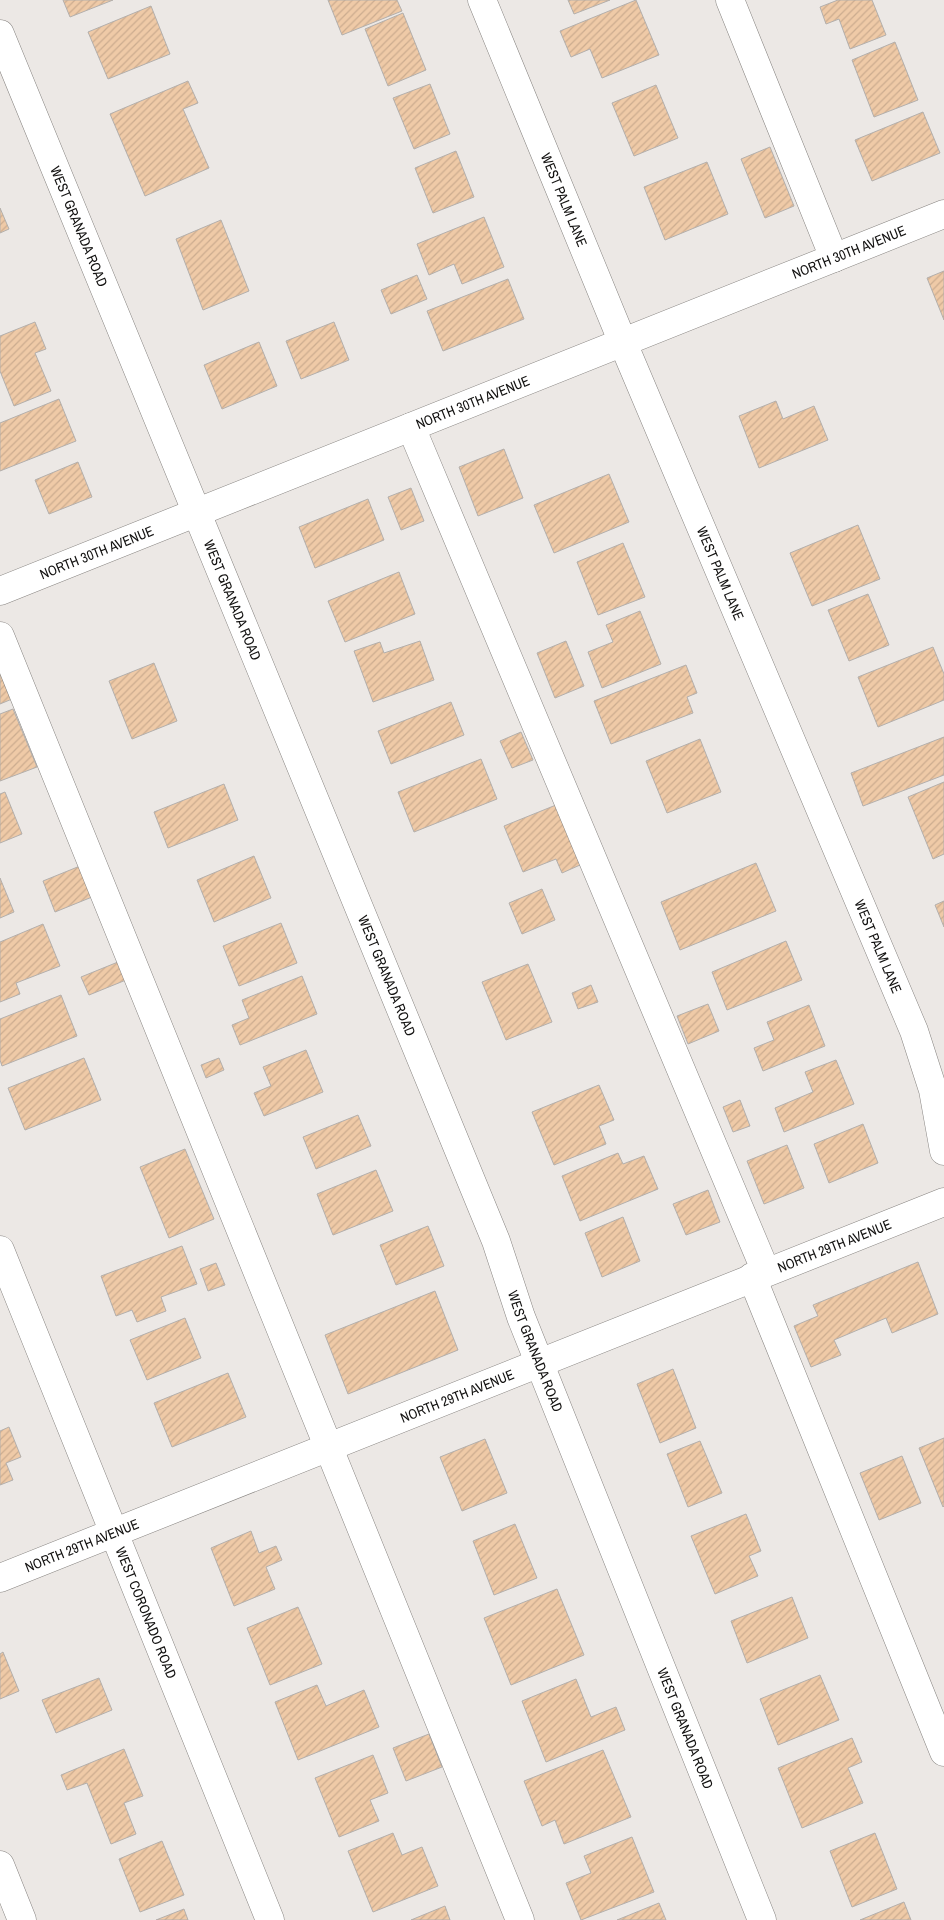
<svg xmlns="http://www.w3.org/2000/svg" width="944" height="1920" viewBox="0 0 944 1920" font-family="'Archivo Narrow',sans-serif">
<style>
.building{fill:url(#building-hatch);stroke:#b3afac}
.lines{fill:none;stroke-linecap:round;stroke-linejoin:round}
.minor-casing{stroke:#888582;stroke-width:29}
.minor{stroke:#fff;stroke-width:28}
.labels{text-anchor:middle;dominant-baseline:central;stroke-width:4.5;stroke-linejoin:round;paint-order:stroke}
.street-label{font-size:14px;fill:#121110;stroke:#f9f6f3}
</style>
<defs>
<pattern id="building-hatch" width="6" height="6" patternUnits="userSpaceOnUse" patternTransform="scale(1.25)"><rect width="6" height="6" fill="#efcaa7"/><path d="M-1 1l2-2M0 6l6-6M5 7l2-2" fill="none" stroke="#ccac8f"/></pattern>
</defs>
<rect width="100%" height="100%" fill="#ece8e5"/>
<path class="building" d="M 63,0 L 113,0 L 70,17 Z
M 328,0 L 397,0 L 402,11 L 342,35 Z
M 568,0 L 610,0 L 574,14 Z
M 636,0 L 659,55 L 602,78 L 590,49 L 571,57 L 560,31 Z
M 838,0 L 872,0 L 886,35 L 850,49 L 839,19 L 826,24 L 820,7 Z
M 151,6 L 170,54 L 108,79 L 88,32 Z
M 403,13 L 426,70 L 388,86 L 365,29 Z
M 895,42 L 918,100 L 874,117 L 852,60 Z
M 188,81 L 198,103 L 183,109 L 209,168 L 145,196 L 110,114 Z
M 430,84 L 450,134 L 414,149 L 393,98 Z
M 656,85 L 678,138 L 634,156 L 612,103 Z
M 923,112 L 940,153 L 872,181 L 855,140 Z
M 770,147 L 794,206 L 765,218 L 741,159 Z
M 456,151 L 474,197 L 433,213 L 415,168 Z
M 707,162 L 728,214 L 665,240 L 644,187 Z
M 0,208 L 9,229 L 0,233 Z
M 484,217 L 504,267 L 462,284 L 454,264 L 429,275 L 417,244 Z
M 221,220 L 249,291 L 203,310 L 176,239 Z
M 944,271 L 944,320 L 927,278 Z
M 417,275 L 427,299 L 391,314 L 381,290 Z
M 508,279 L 524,319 L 443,351 L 427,311 Z
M 35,322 L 46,349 L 35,353 L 51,391 L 14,406 L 0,371 L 0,336 Z
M 334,322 L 349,360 L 301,379 L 286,341 Z
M 259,342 L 277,386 L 222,409 L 204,365 Z
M 59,399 L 76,441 L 0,471 L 0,423 Z
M 776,401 L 783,419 L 814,406 L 828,440 L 759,468 L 739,416 Z
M 504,449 L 523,498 L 478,516 L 459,467 Z
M 78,462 L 92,497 L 49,514 L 35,480 Z
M 609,474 L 629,522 L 554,553 L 534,505 Z
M 411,488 L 424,521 L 401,530 L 388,497 Z
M 368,499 L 384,540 L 315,568 L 299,527 Z
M 858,525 L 880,579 L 812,606 L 790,553 Z
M 623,543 L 645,597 L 598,615 L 577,562 Z
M 399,572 L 415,614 L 345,642 L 328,601 Z
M 868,594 L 889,645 L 849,661 L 828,610 Z
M 640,611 L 661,664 L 602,688 L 588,652 L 613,642 L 606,625 Z
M 420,641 L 434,680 L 373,702 L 354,651 L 380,642 L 384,653 Z
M 566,641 L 584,686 L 555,698 L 537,653 Z
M 933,647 L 944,674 L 944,700 L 878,727 L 858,677 Z
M 154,663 L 177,721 L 132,739 L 109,681 Z
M 686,665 L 697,693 L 687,697 L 693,713 L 611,744 L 594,701 Z
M 0,669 L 12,699 L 0,704 Z
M 451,702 L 464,735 L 391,764 L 378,731 Z
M 13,709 L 37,767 L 0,781 L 0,714 Z
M 521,732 L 533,760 L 512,768 L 500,741 Z
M 944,737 L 944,775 L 863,806 L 851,773 Z
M 700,739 L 721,792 L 667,813 L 646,761 Z
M 481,759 L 497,799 L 414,832 L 398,792 Z
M 944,782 L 944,854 L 933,859 L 908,797 Z
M 224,784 L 238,820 L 168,848 L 154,812 Z
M 5,792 L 22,834 L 0,843 L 0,794 Z
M 556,805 L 580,865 L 562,873 L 556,859 L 523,872 L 504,826 Z
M 254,856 L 271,898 L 214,922 L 197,880 Z
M 756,863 L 776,911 L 680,950 L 661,902 Z
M 80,866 L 92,897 L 55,912 L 43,881 Z
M 0,878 L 14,912 L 0,918 Z
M 542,889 L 555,920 L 522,934 L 509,903 Z
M 944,901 L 944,927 L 935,905 Z
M 281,923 L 297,963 L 239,986 L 223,946 Z
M 43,924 L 60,966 L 16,983 L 20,994 L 0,1002 L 0,942 Z
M 786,941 L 802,980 L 727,1010 L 712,972 Z
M 118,962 L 126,980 L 89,995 L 81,977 Z
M 528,964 L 552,1022 L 506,1040 L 482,982 Z
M 302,976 L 317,1014 L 240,1045 L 232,1025 L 249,1018 L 242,1000 Z
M 591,985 L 598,1002 L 578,1009 L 572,993 Z
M 61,995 L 77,1036 L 2,1066 L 0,1060 L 0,1019 Z
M 708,1004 L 719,1031 L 688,1044 L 677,1016 Z
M 809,1005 L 825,1046 L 763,1071 L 754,1048 L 774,1040 L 767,1022 Z
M 306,1050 L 323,1092 L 264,1116 L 254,1093 L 271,1086 L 263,1067 Z
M 84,1058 L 101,1100 L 25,1130 L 8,1088 Z
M 219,1058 L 224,1070 L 206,1078 L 201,1065 Z
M 836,1060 L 854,1104 L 784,1132 L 775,1108 L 813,1092 L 805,1072 Z
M 599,1085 L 614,1120 L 599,1126 L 606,1144 L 554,1165 L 532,1112 Z
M 740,1100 L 750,1126 L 733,1132 L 723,1107 Z
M 358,1115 L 371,1146 L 316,1169 L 303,1137 Z
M 863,1124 L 878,1163 L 829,1183 L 814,1144 Z
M 787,1145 L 804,1188 L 764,1204 L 747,1161 Z
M 185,1149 L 214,1219 L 169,1238 L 140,1167 Z
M 618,1153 L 623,1164 L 644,1156 L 658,1189 L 580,1221 L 562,1176 Z
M 376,1170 L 393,1211 L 333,1235 L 317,1194 Z
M 708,1190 L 720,1222 L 686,1235 L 673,1204 Z
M 623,1217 L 640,1261 L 602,1277 L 585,1233 Z
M 428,1226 L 444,1266 L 396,1285 L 380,1245 Z
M 182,1246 L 197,1284 L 161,1297 L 166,1311 L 137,1322 L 132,1310 L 116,1316 L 101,1276 Z
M 918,1262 L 938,1314 L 892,1333 L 886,1318 L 834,1340 L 841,1355 L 811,1367 L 794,1326 L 818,1316 L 813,1305 Z
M 216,1263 L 225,1285 L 208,1291 L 200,1269 Z
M 435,1291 L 458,1350 L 348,1394 L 325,1335 Z
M 185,1318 L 201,1358 L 147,1380 L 130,1340 Z
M 673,1369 L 696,1428 L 660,1443 L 637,1384 Z
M 228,1373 L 246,1417 L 172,1447 L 154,1403 Z
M 9,1427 L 21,1457 L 6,1463 L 13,1480 L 0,1485 L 0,1431 Z
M 944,1438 L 944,1506 L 943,1507 L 919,1448 Z
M 485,1439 L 507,1493 L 462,1511 L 440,1457 Z
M 700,1441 L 722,1493 L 688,1507 L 667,1454 Z
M 902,1456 L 921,1503 L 879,1520 L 860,1473 Z
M 746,1514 L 761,1551 L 749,1556 L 758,1576 L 715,1594 L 691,1536 Z
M 515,1524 L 537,1578 L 494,1595 L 473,1541 Z
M 251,1531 L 259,1553 L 276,1546 L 282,1560 L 266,1567 L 275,1589 L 234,1606 L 211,1548 Z
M 557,1589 L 584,1655 L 511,1685 L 484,1618 Z
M 792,1597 L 808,1638 L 747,1663 L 731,1621 Z
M 298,1607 L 322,1664 L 270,1685 L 247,1628 Z
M 3,1652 L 19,1691 L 0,1699 L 0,1654 Z
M 820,1675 L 839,1720 L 778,1745 L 760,1699 Z
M 99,1678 L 112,1710 L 56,1733 L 42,1700 Z
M 576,1679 L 591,1717 L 616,1707 L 625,1730 L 546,1762 L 522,1701 Z
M 317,1685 L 326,1706 L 364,1690 L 379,1727 L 298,1760 L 275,1702 Z
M 429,1734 L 442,1767 L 406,1781 L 393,1748 Z
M 852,1738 L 862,1762 L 848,1768 L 863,1803 L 802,1828 L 778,1768 Z
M 124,1749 L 143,1796 L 124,1803 L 136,1834 L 111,1844 L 87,1783 L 67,1790 L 61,1775 Z
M 603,1750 L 631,1817 L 564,1844 L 555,1820 L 542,1826 L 524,1781 Z
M 373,1755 L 388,1793 L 370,1800 L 379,1821 L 339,1837 L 315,1778 Z
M 393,1833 L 402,1855 L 422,1847 L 438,1886 L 373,1912 L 348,1851 Z
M 875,1833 L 897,1889 L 852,1907 L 830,1851 Z
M 632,1837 L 654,1892 L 581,1920 L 566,1883 L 591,1873 L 584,1856 Z
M 162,1841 L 184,1895 L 140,1912 L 119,1859 Z
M 904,1902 L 911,1920 L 860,1920 Z
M 659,1903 L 666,1920 L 617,1920 Z
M 445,1906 L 450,1920 L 411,1920 Z
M 184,1909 L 188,1920 L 156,1920 Z"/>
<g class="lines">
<defs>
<g id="minor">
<path id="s1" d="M 482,0 L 623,343 L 914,1031 L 933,1090 L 944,1151"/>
<path d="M 730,0 L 834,258"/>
<path id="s2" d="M 0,34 L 496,1241 L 521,1317 L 762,1920"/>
<path d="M 411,427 L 766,1272"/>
<path id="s3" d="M 0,591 L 944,214"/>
<path d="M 0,636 L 520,1920"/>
<path id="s4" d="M 0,1250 L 270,1920"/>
<path d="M 752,1277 L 944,1752"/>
<path id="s5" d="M 0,1578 L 944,1202"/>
<path d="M 0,1865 L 22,1920"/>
</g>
</defs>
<use href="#minor" class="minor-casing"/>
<use href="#minor" class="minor"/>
</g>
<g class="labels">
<g class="street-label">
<text stroke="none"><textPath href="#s1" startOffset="216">WEST PALM LANE</textPath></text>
<text stroke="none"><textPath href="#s2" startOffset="208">WEST GRANADA ROAD</textPath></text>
<text stroke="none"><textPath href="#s3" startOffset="914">NORTH 30TH AVENUE</textPath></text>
<text stroke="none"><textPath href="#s3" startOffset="509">NORTH 30TH AVENUE</textPath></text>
<text stroke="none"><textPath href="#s3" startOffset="104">NORTH 30TH AVENUE</textPath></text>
<text stroke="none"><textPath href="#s1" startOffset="621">WEST PALM LANE</textPath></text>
<text stroke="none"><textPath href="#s2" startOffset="612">WEST GRANADA ROAD</textPath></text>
<text stroke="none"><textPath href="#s1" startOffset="1026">WEST PALM LANE</textPath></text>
<text stroke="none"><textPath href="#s2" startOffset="1018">WEST GRANADA ROAD</textPath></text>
<text stroke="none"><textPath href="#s5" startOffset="898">NORTH 29TH AVENUE</textPath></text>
<text stroke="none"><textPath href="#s2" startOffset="1422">WEST GRANADA ROAD</textPath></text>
<text stroke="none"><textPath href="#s5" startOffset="492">NORTH 29TH AVENUE</textPath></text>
<text stroke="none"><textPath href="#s5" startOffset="88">NORTH 29TH AVENUE</textPath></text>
<text stroke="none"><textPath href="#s4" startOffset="391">WEST CORONADO ROAD</textPath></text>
<text stroke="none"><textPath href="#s2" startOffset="1828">WEST GRANADA ROAD</textPath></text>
</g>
</g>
</svg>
